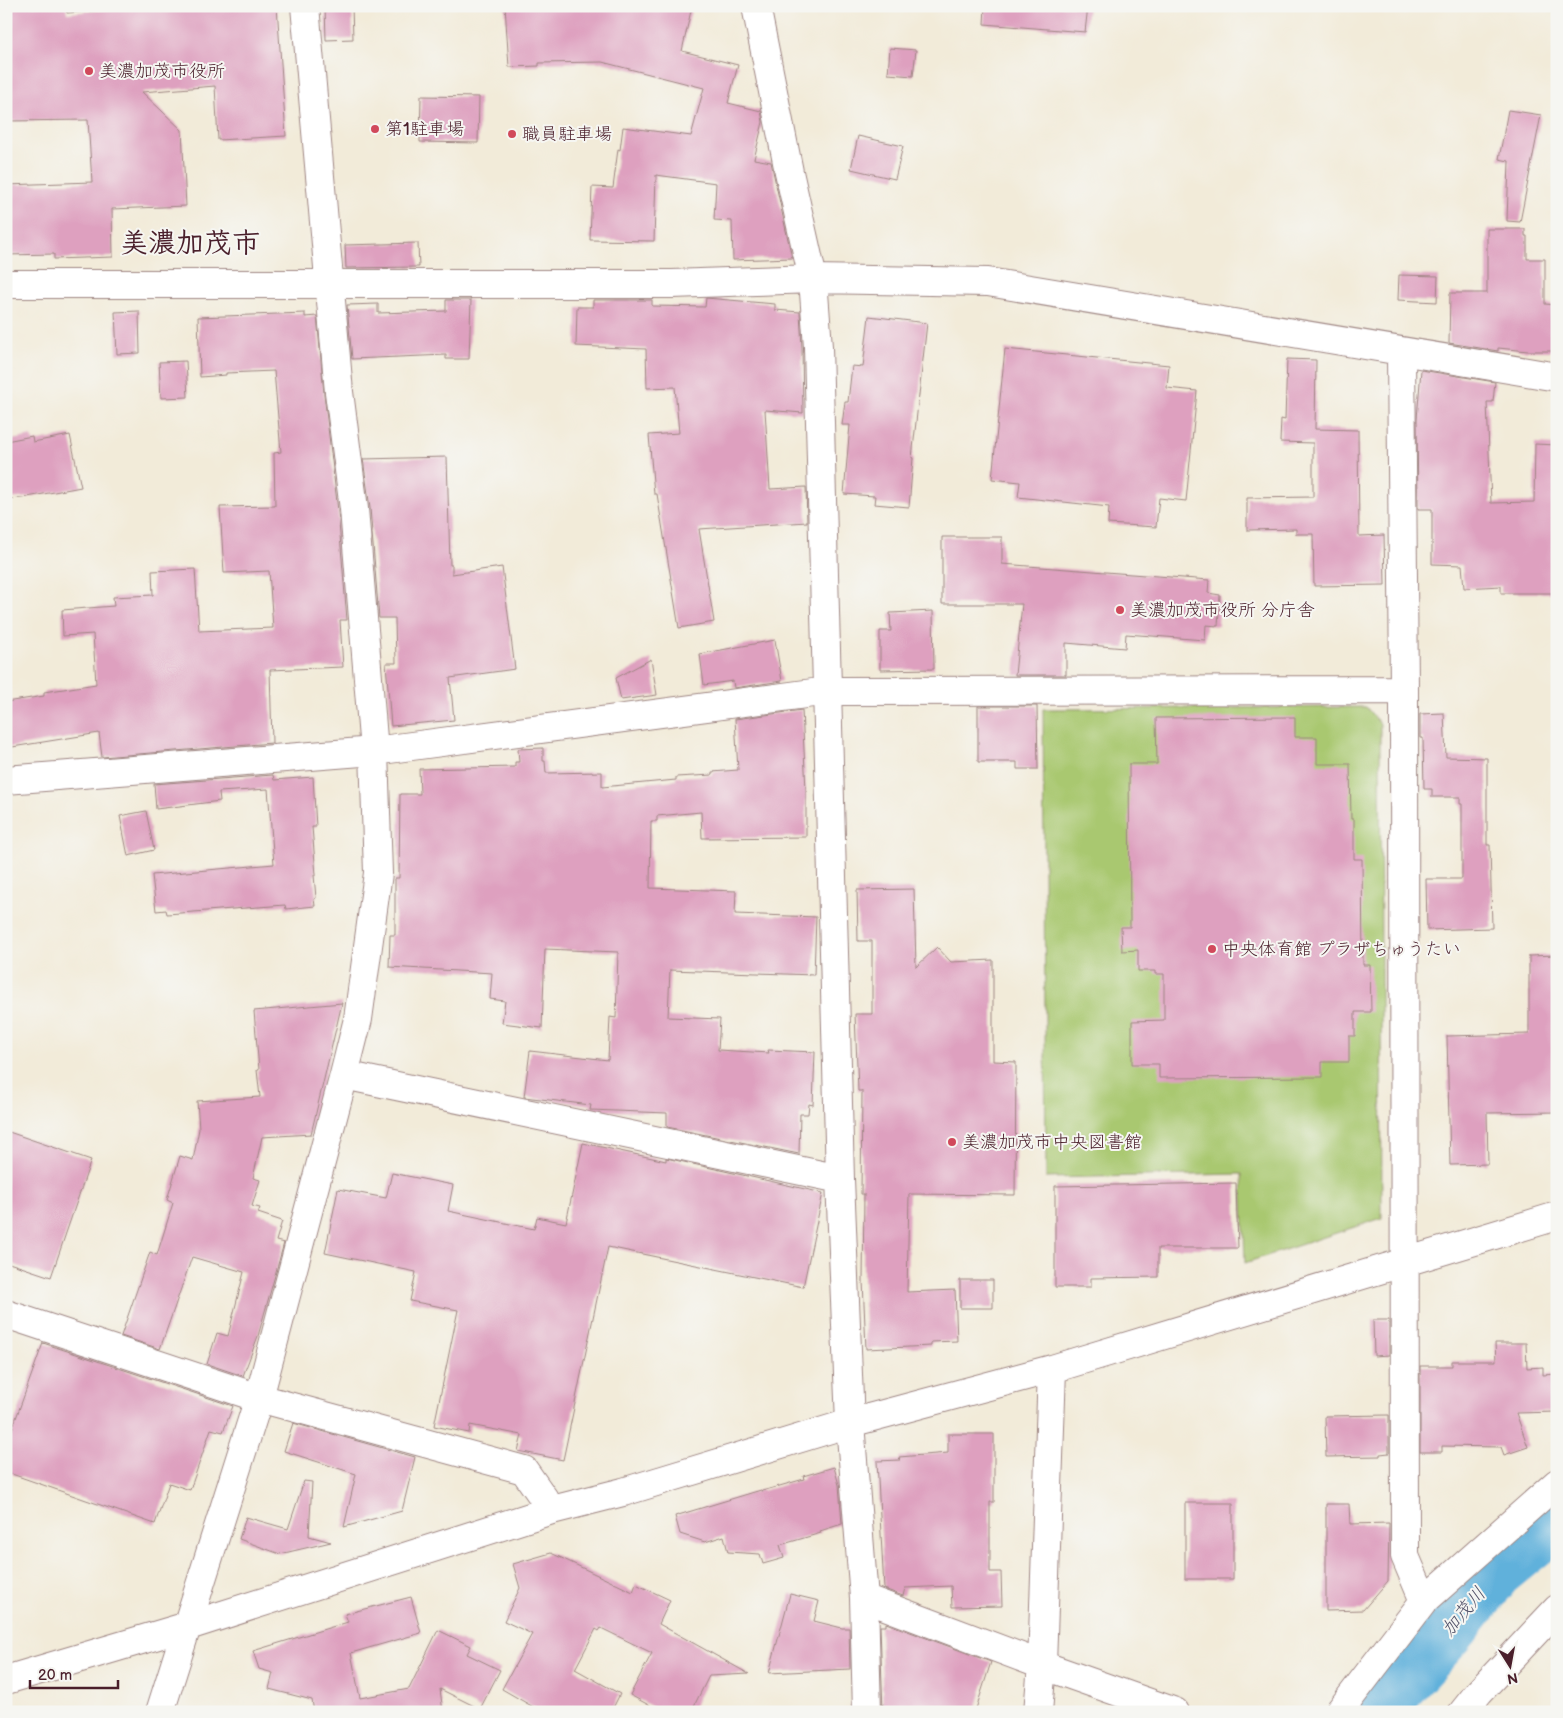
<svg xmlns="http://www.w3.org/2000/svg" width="1563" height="1718" viewBox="0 0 1563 1718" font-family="'Balsamiq Sans','Klee One',sans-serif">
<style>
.green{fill:#a9c86f;stroke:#7a744d}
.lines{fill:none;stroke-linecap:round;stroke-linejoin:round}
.river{stroke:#60b1db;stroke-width:52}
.building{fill:#dea0bf}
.minor-casing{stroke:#9e8582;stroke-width:30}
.minor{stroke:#fff;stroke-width:28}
.poi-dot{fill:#d1495b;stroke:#f6f6f2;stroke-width:2}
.labels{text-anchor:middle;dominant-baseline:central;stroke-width:4;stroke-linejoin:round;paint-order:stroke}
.poi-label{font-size:18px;fill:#4a1f2b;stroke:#f6f6f2;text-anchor:start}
.water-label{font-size:19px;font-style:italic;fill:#525269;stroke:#f6f6f2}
.town-label{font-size:28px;font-weight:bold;fill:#4a1f2b;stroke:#f6f6f2}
</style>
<rect width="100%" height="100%" fill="#f6f6f2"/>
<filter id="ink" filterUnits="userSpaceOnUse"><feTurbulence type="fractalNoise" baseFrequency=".02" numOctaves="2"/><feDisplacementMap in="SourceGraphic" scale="10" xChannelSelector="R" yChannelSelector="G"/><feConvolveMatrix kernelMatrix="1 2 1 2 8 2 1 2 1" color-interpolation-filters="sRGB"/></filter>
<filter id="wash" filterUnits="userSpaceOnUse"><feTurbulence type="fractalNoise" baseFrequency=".0096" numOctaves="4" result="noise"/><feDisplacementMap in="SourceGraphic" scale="20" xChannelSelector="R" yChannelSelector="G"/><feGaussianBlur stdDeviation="1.12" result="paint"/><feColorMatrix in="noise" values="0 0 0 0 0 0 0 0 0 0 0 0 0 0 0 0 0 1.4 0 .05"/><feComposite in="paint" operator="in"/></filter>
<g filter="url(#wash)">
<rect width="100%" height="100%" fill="#f2ebd9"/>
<path class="green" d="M 1366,707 L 1380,724 L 1382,1218 L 1245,1263 L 1242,1174 L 1046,1178 L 1043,709 Z"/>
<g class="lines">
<path class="river" d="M 1382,1712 L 1393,1694 L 1449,1633 L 1496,1573 L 1557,1523"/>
</g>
<g id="blocks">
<path class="building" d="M 6,6 L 66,6 L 67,13 L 152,6 L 277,6 L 286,136 L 218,140 L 215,86 L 142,92 L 182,130 L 186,206 L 112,209 L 113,257 L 54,259 L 54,254 L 6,255 L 6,185 L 92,182 L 88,120 L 7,121 Z
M 325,6 L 352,6 L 353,39 L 326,40 Z
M 505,6 L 692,6 L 682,51 L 738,65 L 728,103 L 761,111 L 763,122 L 754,159 L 771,162 L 792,258 L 733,260 L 732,221 L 714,220 L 716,183 L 656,175 L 654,241 L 590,240 L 592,187 L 613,188 L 618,149 L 620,150 L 623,127 L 691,136 L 704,88 L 602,62 L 539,63 L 539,66 L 509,67 Z
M 985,6 L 1088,6 L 1085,32 L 984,24 Z
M 890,48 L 916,50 L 913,76 L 888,74 Z
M 421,96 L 479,97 L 478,143 L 420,142 Z
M 1508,110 L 1541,115 L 1520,222 L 1507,221 L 1509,161 L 1499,159 Z
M 858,136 L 903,146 L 895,179 L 851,169 Z
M 1487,229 L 1525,229 L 1525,236 L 1527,236 L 1527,259 L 1545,259 L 1545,304 L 1557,305 L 1557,351 L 1528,351 L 1498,348 L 1498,351 L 1449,343 L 1450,293 L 1487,293 Z
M 418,243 L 419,267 L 346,268 L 345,245 Z
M 1399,275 L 1438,276 L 1437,302 L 1398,300 Z
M 706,298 L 775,304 L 775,310 L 800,312 L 802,348 L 803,413 L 765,410 L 770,489 L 806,487 L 807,522 L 699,529 L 714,622 L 679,628 L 657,494 L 654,494 L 649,435 L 679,433 L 675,387 L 647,388 L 646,349 L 576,346 L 577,307 L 593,307 L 593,300 L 652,300 L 652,306 L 705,307 Z
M 446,300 L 471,300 L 469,359 L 446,359 L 446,355 L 352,359 L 347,305 L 378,304 L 378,313 L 446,311 Z
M 139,311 L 140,353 L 117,354 L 115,312 Z
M 305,313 L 305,317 L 317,316 L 324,394 L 338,511 L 347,620 L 340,620 L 343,667 L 270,670 L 272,743 L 102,757 L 99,733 L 6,748 L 6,702 L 44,696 L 44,692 L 96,684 L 93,634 L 63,636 L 62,610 L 114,606 L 113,597 L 153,595 L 152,571 L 195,569 L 199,631 L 273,628 L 269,571 L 224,573 L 220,507 L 275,506 L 274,453 L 281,452 L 274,371 L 226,373 L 226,375 L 200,377 L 198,317 Z
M 869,316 L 927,323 L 912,458 L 913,458 L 909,507 L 874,504 L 875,496 L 844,494 L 850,425 L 842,425 L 845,402 L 848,402 L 852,366 L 863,367 Z
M 1005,349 L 1169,365 L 1167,388 L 1197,391 L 1186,501 L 1159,498 L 1156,527 L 1108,524 L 1109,507 L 1018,497 L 1020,482 L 992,479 Z
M 1287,359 L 1316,360 L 1315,429 L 1358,430 L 1359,536 L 1384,535 L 1385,585 L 1314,586 L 1313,534 L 1296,534 L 1296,529 L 1247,530 L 1247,498 L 1313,497 L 1313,443 L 1280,442 L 1281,419 L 1285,420 Z
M 186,361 L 188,397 L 161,398 L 159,362 Z
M 1421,370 L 1495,382 L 1493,402 L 1487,402 L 1491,503 L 1534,502 L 1535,444 L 1557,445 L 1557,593 L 1501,593 L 1501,586 L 1464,588 L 1462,565 L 1432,564 L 1432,509 L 1418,509 L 1417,419 Z
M 70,435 L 81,487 L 22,498 L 6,499 L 6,441 L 32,436 L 33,442 Z
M 447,457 L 450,565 L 452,565 L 452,574 L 502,567 L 515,669 L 450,678 L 454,720 L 391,726 L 386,663 L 396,663 L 395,618 L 379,618 L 370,508 L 363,459 Z
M 942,537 L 1002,537 L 1002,564 L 1209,580 L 1208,593 L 1220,595 L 1218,626 L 1206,625 L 1205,640 L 1126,634 L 1125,648 L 1066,643 L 1066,675 L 1015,675 L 1022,604 L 942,604 Z
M 933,611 L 934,669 L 880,670 L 880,631 L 891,631 L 890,613 Z
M 775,640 L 782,681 L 734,688 L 733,681 L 704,685 L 700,654 Z
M 651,659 L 657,695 L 621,700 L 616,678 Z
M 978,706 L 1037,706 L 1038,769 L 1017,769 L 1017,762 L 978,762 Z
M 802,710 L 806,790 L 806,837 L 702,838 L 701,812 L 657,816 L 657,821 L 651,821 L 650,888 L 736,891 L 735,914 L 816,917 L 814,975 L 670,970 L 668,1017 L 720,1019 L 718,1050 L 769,1053 L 768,1050 L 815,1052 L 813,1105 L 809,1104 L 808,1114 L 800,1114 L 799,1154 L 667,1127 L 667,1113 L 590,1110 L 591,1105 L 524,1097 L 530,1051 L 608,1060 L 610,1017 L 616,1018 L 618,952 L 545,949 L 542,1028 L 502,1023 L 505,1001 L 490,999 L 492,973 L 389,967 L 390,935 L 395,935 L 395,878 L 399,878 L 400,794 L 420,794 L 419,769 L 515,767 L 515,762 L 519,762 L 518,749 L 543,748 L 543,761 L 545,761 L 546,773 L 602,772 L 602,787 L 676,780 L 676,777 L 712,775 L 712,772 L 738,770 L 735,719 Z
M 1444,713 L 1446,757 L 1487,758 L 1487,845 L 1490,845 L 1492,928 L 1427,930 L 1426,879 L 1462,879 L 1462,804 L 1460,804 L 1460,797 L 1432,797 L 1432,789 L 1424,789 L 1423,738 L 1420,738 L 1420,714 Z
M 1295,717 L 1295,737 L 1317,737 L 1317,764 L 1350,764 L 1351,819 L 1354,819 L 1354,859 L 1362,859 L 1363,965 L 1370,965 L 1371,1012 L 1355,1012 L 1355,1036 L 1349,1036 L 1349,1062 L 1322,1062 L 1322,1077 L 1159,1078 L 1159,1064 L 1132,1064 L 1132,1021 L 1164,1020 L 1164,974 L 1155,974 L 1155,971 L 1138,971 L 1138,950 L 1122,951 L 1121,927 L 1130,927 L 1129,764 L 1157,764 L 1156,718 Z
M 273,775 L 274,780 L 313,777 L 316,827 L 312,827 L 316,875 L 314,875 L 316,898 L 314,899 L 315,906 L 286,909 L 285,905 L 167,914 L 166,910 L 156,911 L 152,875 L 274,864 L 268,789 L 219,792 L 220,801 L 156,809 L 154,784 Z
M 146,811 L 154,850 L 128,856 L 120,816 Z
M 914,889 L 916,967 L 937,947 L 951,962 L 993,960 L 993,1061 L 1016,1062 L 1015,1195 L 909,1194 L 907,1292 L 955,1290 L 957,1341 L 931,1342 L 931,1346 L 866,1349 L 863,1281 L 864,1194 L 861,1194 L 862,1091 L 858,1091 L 855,1014 L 872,1014 L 872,941 L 858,941 L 857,890 Z
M 1557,955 L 1557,1112 L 1487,1113 L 1488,1164 L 1450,1165 L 1447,1036 L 1529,1034 L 1529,956 Z
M 342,1003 L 311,1134 L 262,1137 L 253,1178 L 260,1180 L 252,1206 L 260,1208 L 258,1213 L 282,1221 L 276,1241 L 284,1243 L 258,1336 L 243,1376 L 207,1364 L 217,1333 L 228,1336 L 244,1272 L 192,1257 L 160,1349 L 121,1336 L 150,1252 L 157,1255 L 173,1203 L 167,1200 L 180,1156 L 193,1160 L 199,1129 L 197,1101 L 260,1097 L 257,1070 L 259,1070 L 254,1011 Z
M 6,1131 L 91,1160 L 51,1277 L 6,1262 Z
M 583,1143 L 666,1161 L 666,1158 L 823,1193 L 803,1287 L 608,1247 L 563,1460 L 518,1451 L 522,1435 L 470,1425 L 469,1433 L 434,1426 L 458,1310 L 410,1301 L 416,1272 L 325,1253 L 338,1189 L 386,1198 L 392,1173 L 453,1185 L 448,1211 L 534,1229 L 537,1217 L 566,1223 Z
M 1236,1183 L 1238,1248 L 1158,1248 L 1158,1277 L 1091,1278 L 1091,1287 L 1055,1287 L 1055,1186 Z
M 960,1280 L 993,1280 L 993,1308 L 960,1308 Z
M 1373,1320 L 1389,1320 L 1389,1355 L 1374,1356 Z
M 43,1343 L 233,1406 L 223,1432 L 211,1429 L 190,1490 L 169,1483 L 155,1524 L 6,1472 L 6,1446 Z
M 1495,1343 L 1526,1343 L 1527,1368 L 1543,1367 L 1543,1375 L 1557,1374 L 1557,1412 L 1516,1413 L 1528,1447 L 1504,1455 L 1501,1447 L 1442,1446 L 1442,1452 L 1420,1452 L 1420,1366 L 1452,1366 L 1452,1361 L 1496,1361 Z
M 1389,1415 L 1389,1453 L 1380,1454 L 1380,1456 L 1326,1457 L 1325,1416 Z
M 293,1423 L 415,1457 L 402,1511 L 344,1527 L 356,1474 L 284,1451 Z
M 948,1434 L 994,1434 L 994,1502 L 990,1502 L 990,1572 L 1001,1572 L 1002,1606 L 952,1607 L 951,1586 L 905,1588 L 903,1596 L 884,1589 L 877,1461 L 900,1460 L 899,1457 L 948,1453 Z
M 834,1467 L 839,1485 L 842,1524 L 820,1531 L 821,1533 L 780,1545 L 784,1558 L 763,1564 L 760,1554 L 728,1552 L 724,1536 L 705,1542 L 680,1534 L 675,1516 L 761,1490 L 762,1491 L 804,1479 L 803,1476 Z
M 304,1481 L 312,1482 L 309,1536 L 331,1542 L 280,1554 L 239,1539 L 246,1517 L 288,1529 Z
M 1185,1503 L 1233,1503 L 1233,1579 L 1185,1579 Z
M 1326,1504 L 1349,1504 L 1350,1524 L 1389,1523 L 1388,1581 L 1363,1610 L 1326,1611 Z
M 551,1553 L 633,1592 L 636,1584 L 670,1600 L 659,1624 L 749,1674 L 709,1676 L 691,1712 L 662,1712 L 630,1695 L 652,1653 L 601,1628 L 599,1631 L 596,1629 L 575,1669 L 620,1694 L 611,1712 L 542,1712 L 502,1689 L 532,1634 L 504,1621 L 520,1588 L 513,1564 Z
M 790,1594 L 819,1601 L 814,1621 L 842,1628 L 849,1628 L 850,1669 L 769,1673 Z
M 411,1597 L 421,1633 L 351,1653 L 360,1698 L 409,1689 L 438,1630 L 471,1646 L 467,1654 L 500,1670 L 480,1709 L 440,1689 L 443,1712 L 314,1712 L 312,1700 L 269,1689 L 273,1673 L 259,1669 L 253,1651 L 348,1622 L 345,1614 Z
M 886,1623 L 991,1662 L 975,1712 L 883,1712 L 880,1626 L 886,1626 Z"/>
</g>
</g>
<g filter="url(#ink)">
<use href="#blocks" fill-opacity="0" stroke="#9e8582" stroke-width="1"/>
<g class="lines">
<defs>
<path id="minor" d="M 756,6 L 789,172 L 813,279 L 818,347 L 840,1179 L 850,1423 L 864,1598 L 867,1712
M 6,284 L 672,284 L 813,279 L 988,282 L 1557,377
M 1401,352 L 1404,690 L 1405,1556 L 1424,1601
M 6,780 L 374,751 L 828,691 L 1404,690
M 344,1075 L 840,1179
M 6,1314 L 259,1398 L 524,1470 L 552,1510
M 864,1598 L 1042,1665 L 1175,1712
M 6,1680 L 188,1626 L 552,1510 L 623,1492 L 850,1423 L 1052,1369 L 1557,1216
M 160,1712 L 259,1398 L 344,1075 L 358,1019 L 378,873 L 374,751 L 354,509 L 339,392 L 305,6
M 1038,1712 L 1042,1665 L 1052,1369
M 1339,1712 L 1424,1601 L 1557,1483
M 1463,1712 L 1479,1692 L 1557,1609"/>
</defs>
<use href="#minor" class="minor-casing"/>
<use href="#minor" class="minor"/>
</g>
</g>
<g class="poi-dot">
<circle cx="89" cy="71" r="5"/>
<circle cx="375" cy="129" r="5"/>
<circle cx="512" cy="134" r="5"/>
<circle cx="1120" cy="610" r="5"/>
<circle cx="1212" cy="949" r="5"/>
<circle cx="952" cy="1142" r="5"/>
</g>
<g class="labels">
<g class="poi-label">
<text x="99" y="71">美濃加茂市役所</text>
<text x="385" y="129">第1駐車場</text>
<text x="522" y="134">職員駐車場</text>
<text x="1130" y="610">美濃加茂市役所 分庁舎</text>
<text x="1222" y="949">中央体育館 プラザちゅうたい</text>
<text x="962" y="1142">美濃加茂市中央図書館</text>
</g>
<g class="water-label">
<text transform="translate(1464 1612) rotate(-50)">加茂川</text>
</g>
<g class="town-label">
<text x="190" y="243">美濃加茂市</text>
</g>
</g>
<rect width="1563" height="1718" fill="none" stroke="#f6f6f2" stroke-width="25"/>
<g transform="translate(1510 1666) rotate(169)" stroke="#f6f6f2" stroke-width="4" paint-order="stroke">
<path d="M0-4L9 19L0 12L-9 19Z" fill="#4a1f2b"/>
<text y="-8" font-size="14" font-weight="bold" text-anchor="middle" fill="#4a1f2b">N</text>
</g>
<path d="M30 1680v8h88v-8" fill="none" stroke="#4a1f2b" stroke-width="2.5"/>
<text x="38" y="1680" font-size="15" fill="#4a1f2b" stroke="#f6f6f2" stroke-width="4" paint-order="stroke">20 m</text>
</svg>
